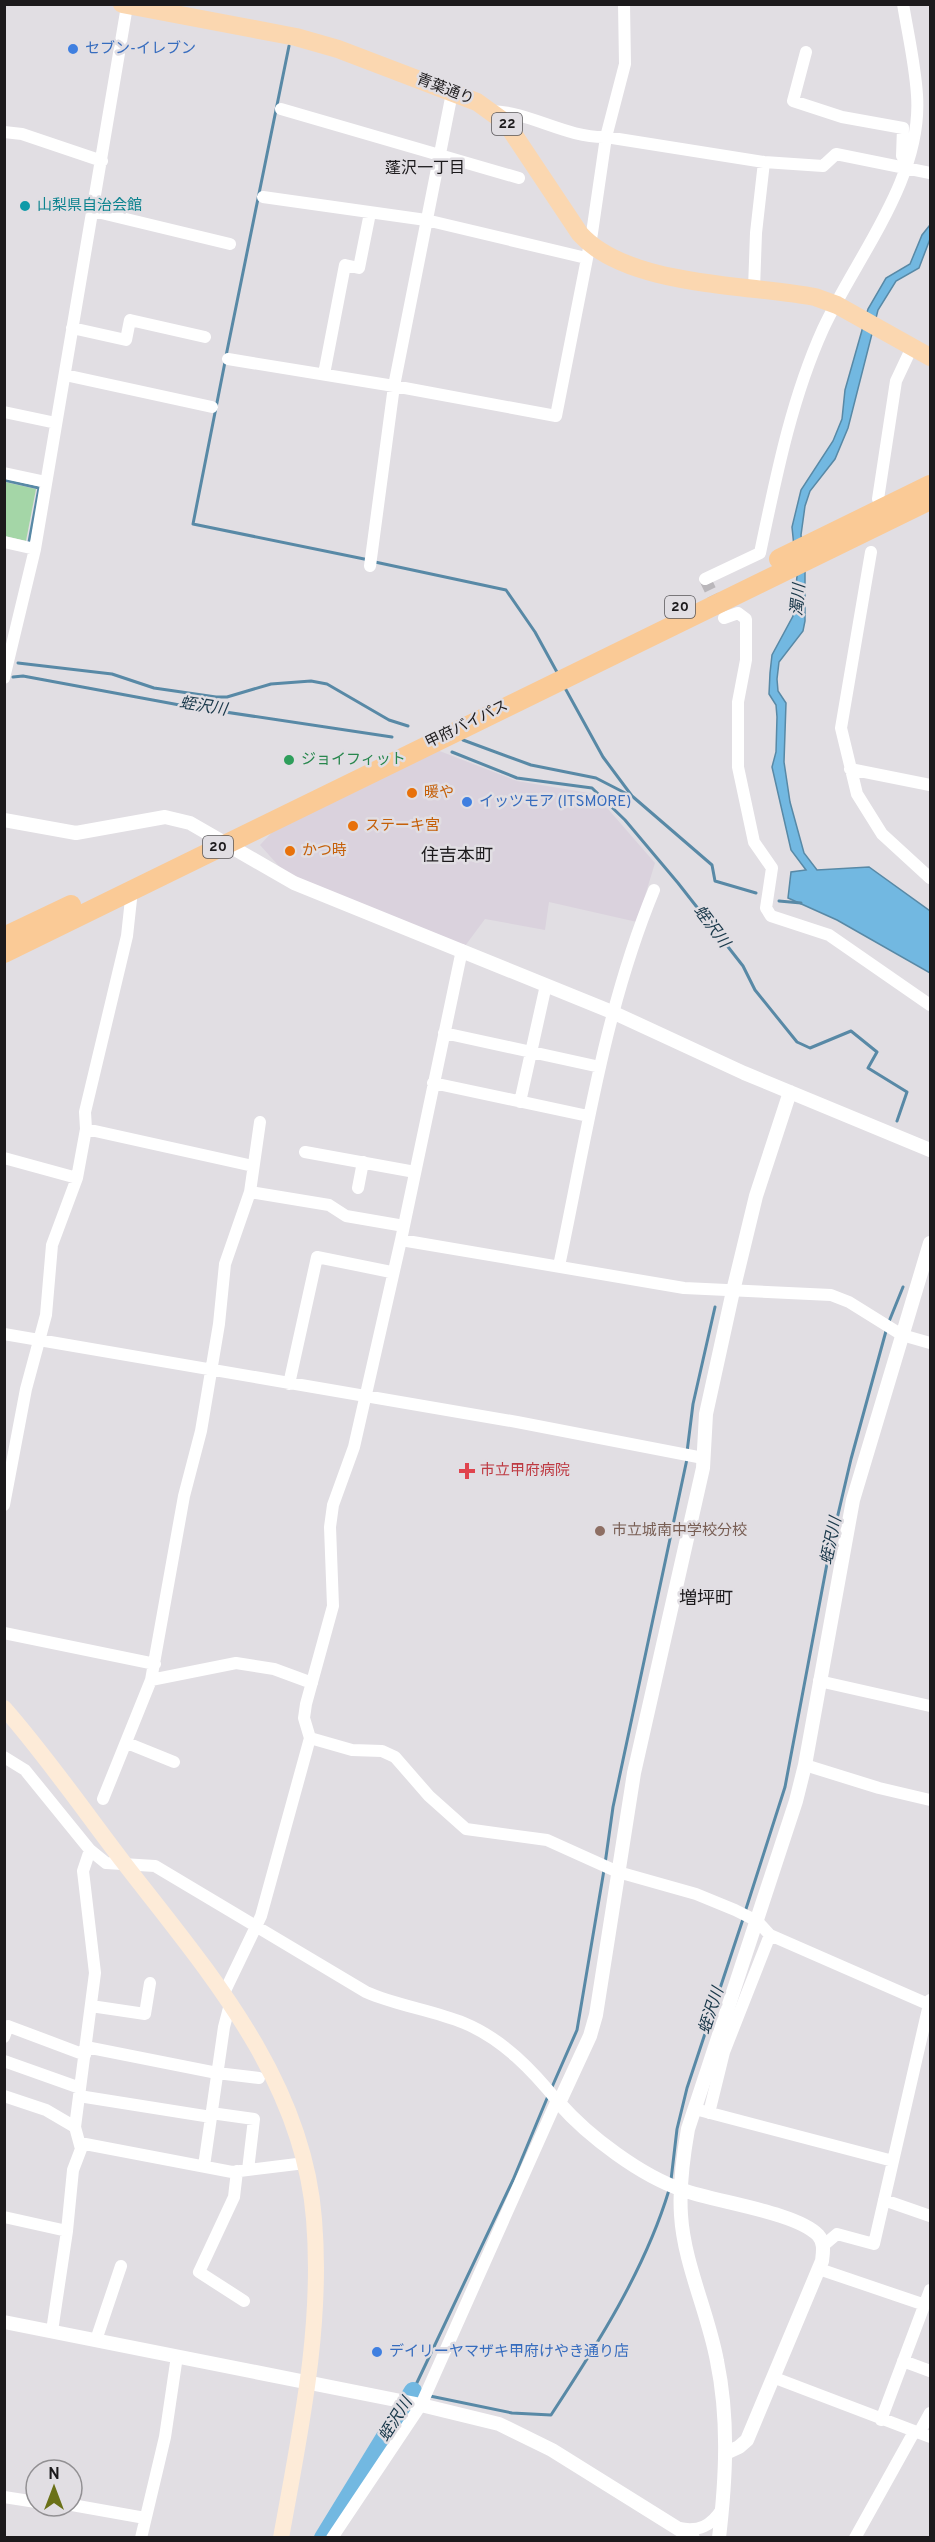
<svg xmlns="http://www.w3.org/2000/svg" width="935" height="2542" viewBox="0 0 935 2542" font-family="Overpass,'Noto Sans JP',sans-serif">
<style>
.built{fill:#dad2dd}
.green{fill:#a4d6a7}
.water{fill:#72b8e1;stroke:#5889a6;stroke-width:1.5}
.lines{fill:none;stroke-linecap:round;stroke-linejoin:round}
.stream{stroke:#5889a6;stroke-width:3}
.river{stroke:#72b8e1;stroke-width:18}
.minor-tunnel{stroke:#bab7bb;stroke-width:12;stroke-dasharray:12 6;stroke-linecap:butt}
.minor{stroke:#fff;stroke-width:12}
.tertiary{stroke:#fff;stroke-width:14}
.secondary{stroke:#fdebd8;stroke-width:16}
.primary{stroke:#fbd7b0;stroke-width:18}
.trunk{stroke:#faca96;stroke-width:20}
.shop-dot{fill:#3f7fe0;stroke:#e1dee3;stroke-width:2}
.culture-dot{fill:#0f9aa8;stroke:#e1dee3;stroke-width:2}
.leisure-dot{fill:#2e9e5b;stroke:#e1dee3;stroke-width:2}
.food-dot{fill:#e8710a;stroke:#e1dee3;stroke-width:2}
.health-dot{fill:#e0444e;stroke:#e1dee3;stroke-width:2}
.education-dot{fill:#8d6e63;stroke:#e1dee3;stroke-width:2}
.labels{text-anchor:middle;dominant-baseline:central;stroke-width:5;stroke-linejoin:round;paint-order:stroke}
.shield{fill:#e1dee3;stroke:#575558;stroke-width:1.5}
.shield-label{font-size:14px;font-weight:bold;fill:#1c1a1c}
.shop-label{font-size:15px;fill:#366cbe;stroke:#e1dee3;text-anchor:start}
.street-label{font-size:15px;fill:#1c1a1c;stroke:#e1dee3}
.culture-label{font-size:15px;fill:#0d838f;stroke:#e1dee3;text-anchor:start}
.leisure-label{font-size:15px;fill:#27864d;stroke:#e1dee3;text-anchor:start}
.food-label{font-size:15px;fill:#c56008;stroke:#e1dee3;text-anchor:start}
.health-label{font-size:15px;fill:#be3a42;stroke:#e1dee3;text-anchor:start}
.education-label{font-size:15px;fill:#785e54;stroke:#e1dee3;text-anchor:start}
.neighbourhood-label{font-size:16px;fill:#1c1a1c;stroke:#e1dee3}
.water-label{font-size:16px;font-style:italic;fill:#183749;stroke:#e1dee3}
.quarter-label{font-size:18px;fill:#1c1a1c;stroke:#e1dee3}
</style>
<rect width="100%" height="100%" fill="#e1dee3"/>
<path class="built" d="M 437,750 L 517,781 L 595,794 L 655,863 L 637,922 L 549,902 L 545,930 L 485,919 L 462,950 L 294,883 L 260,845 L 275,829 Z"/>
<path class="green" d="M 5,482 L 36,489 L 26,541 L 5,536 Z"/>
<path class="water" d="M 930,225 L 930,239 L 919,268 L 896,281 L 878,310 L 848,428 L 835,459 L 810,491 L 805,506 L 801,535 L 805,569 L 805,621 L 803,631 L 779,662 L 777,679 L 778,691 L 786,703 L 784,762 L 790,802 L 804,853 L 817,870 L 869,867 L 930,911 L 930,973 L 837,920 L 788,898 L 791,872 L 806,870 L 791,850 L 772,767 L 776,752 L 777,717 L 776,705 L 769,694 L 770,673 L 772,655 L 793,616 L 797,576 L 792,527 L 801,490 L 833,441 L 842,419 L 845,390 L 868,309 L 886,278 L 910,264 L 922,235 Z"/>
<g class="lines">
<path class="stream" d="M 226,356 L 289,46
M 225,362 L 193,524 L 369,560
M 4,480 L 39,488 L 29,542
M 375,562 L 506,590 L 535,632 L 558,674
M 18,663 L 112,674 L 154,688 L 216,697 L 227,697 L 271,684 L 311,681 L 327,684 L 389,720 L 408,726
M 13,677 L 23,676 L 185,706 L 392,737
M 565,688 L 603,757 L 632,796 L 712,865 L 715,881 L 756,893
M 463,740 L 531,765 L 596,778 L 631,796
M 452,752 L 517,778 L 592,788 L 625,820 L 678,883 L 743,966 L 755,990 L 797,1042 L 810,1048 L 851,1031 L 877,1052 L 868,1068 L 907,1092 L 897,1121
M 779,901 L 801,903
M 888,1324 L 903,1287
M 687,1452 L 693,1404 L 715,1307
M 605,1864 L 613,1807 L 687,1459
M 745,1912 L 785,1787 L 829,1553 L 851,1459 L 886,1331
M 552,2087 L 577,2030 L 604,1870
M 671,2180 L 677,2129 L 687,2088 L 743,1919
M 421,2393 L 413,2391 L 513,2180 L 548,2096
M 430,2396 L 512,2413 L 551,2415 C 597,2345 645,2270 669,2190"/>
<path class="river" d="M 323,2538 L 413,2391"/>
<path class="minor-tunnel" d="M 705,579 L 720,610"/>
<path class="minor" d="M 806,52 L 793,101 L 842,117 L 903,128 L 902,156
M 281,109 L 519,178
M 491,111 C 531,112 565,138 606,137 L 764,162 L 823,166 L 836,154 L 930,173
M 4,132 L 22,134 L 102,161
M 263,197 L 426,220 L 586,258
M 93,211 L 230,244
M 754,289 L 756,233 L 764,162
M 72,328 L 126,340 L 130,320 L 205,337
M 228,359 L 394,386 L 556,416 L 592,233 L 606,137 L 625,64 L 624,4
M 324,374 L 345,265 L 359,268 L 370,213
M 65,375 L 212,407
M 4,412 L 56,423
M 4,473 L 46,482
M 878,499 L 896,381 L 912,347
M 4,542 L 35,549
M 871,552 L 841,728 L 857,794 L 882,834 L 930,878
M 370,566 L 394,386 L 452,93
M 705,579 L 760,553 C 776,477 791,400 823,329 C 856,257 923,179 917,95 C 915,64 908,34 903,4
M 724,618 L 738,613 L 746,619 L 746,660 L 738,702 L 738,767 L 754,842 L 772,868 L 766,908 L 771,916 L 829,935 L 930,1005
M 4,678 L 35,549 L 127,6
M 850,769 L 930,785
M 462,950 L 401,1240 L 354,1447 L 333,1505 L 330,1527 L 333,1606 L 306,1704 L 304,1718 L 310,1738 L 352,1750 L 382,1751 L 395,1757 L 429,1796 L 466,1829 L 547,1840 L 618,1872 L 696,1894 L 735,1910 L 757,1921 L 770,1935 L 930,2005
M 444,1033 L 600,1067
M 433,1083 L 588,1116
M 520,1102 L 546,985
M 86,1129 L 253,1166
M 305,1152 L 415,1172
M 4,1158 L 77,1178
M 358,1188 L 363,1162
M 250,1192 L 329,1205 L 346,1216 L 404,1226
M 401,1240 L 684,1288 L 831,1295 L 849,1302 L 902,1335 L 930,1343
M 559,1266 C 586,1139 604,1011 654,890
M 4,1334 L 517,1422 L 703,1458
M 289,1384 L 317,1257 L 391,1272
M 4,1505 L 26,1389 L 46,1315 L 52,1245 L 77,1178 L 86,1129 L 85,1112 L 127,936 L 132,890
M 4,1633 L 155,1664
M 151,1680 L 236,1663 L 274,1669 L 312,1683
M 819,1681 L 930,1706
M 127,1743 L 174,1762
M 4,1757 L 25,1770 L 90,1850 L 106,1863 L 155,1866 L 366,1992 C 398,2006 432,2010 464,2023 C 503,2039 533,2071 559,2103
M 805,1765 L 879,1788 L 930,1800
M 103,1799 L 151,1680 L 184,1496 L 201,1431 L 219,1324 L 225,1264 L 250,1192 L 260,1122
M 224,1993 L 261,1916 L 310,1738
M 91,2006 L 145,2014 L 150,1983
M 4,2037 L 8,2026 L 85,2055
M 86,2047 L 217,2073 L 259,2078
M 4,2061 L 80,2088
M 4,2096 L 46,2110 L 75,2127
M 79,2096 L 211,2117
M 695,2109 L 893,2161
M 211,2113 L 254,2119 L 248,2170
M 709,2113 L 724,2052 L 770,1935
M 80,2143 L 232,2172 L 305,2163
M 204,2166 L 224,2027 L 230,2004
M 237,2171 L 234,2197 L 199,2272 L 244,2301
M 884,2200 L 930,2216
M 4,2217 L 67,2231
M 824,2245 L 837,2234 L 874,2244 L 930,2000
M 819,2269 L 925,2305
M 52,2331 L 67,2231 L 73,2170 L 81,2149 L 75,2127 L 95,1973 L 83,1871 L 90,1850
M 96,2340 L 121,2266
M 903,2361 L 930,2371
M 775,2378 L 930,2437
M 881,2420 L 930,2290
M 919,2433 L 930,2413
M 4,2497 L 36,2502
M 72,2505 L 145,2518
M 679,2528 C 699,2532 711,2526 722,2509
M 141,2538 L 165,2437 L 177,2356
M 332,2538 L 421,2405 L 557,2100
M 855,2538 L 914,2432"/>
<path class="tertiary" d="M 4,820 L 76,833 L 165,817 L 190,823 L 294,883 L 612,1012 L 744,1073 L 930,1150
M 4,2322 L 421,2405 L 499,2424 L 552,2450 L 693,2538
M 726,2453 L 739,2447 L 747,2440 L 822,2261 C 823,2252 825,2243 818,2235 C 796,2212 715,2202 683,2190 C 641,2176 588,2136 559,2103 L 590,2036 L 596,2015 L 634,1773 L 703,1468 L 706,1414 L 733,1291 L 756,1196 L 790,1092
M 719,2538 C 726,2478 729,2419 717,2361 C 708,2312 684,2264 681,2215 C 679,2186 683,2157 688,2129 L 796,1801 L 805,1765 L 853,1500 L 930,1243"/>
<path class="secondary" d="M 4,1708 C 47,1757 85,1812 124,1863 C 206,1969 303,2078 314,2219 C 323,2327 300,2432 281,2538"/>
<path class="primary" d="M 122,4 L 296,37 L 338,49 L 477,102 L 506,123 L 580,234 C 628,287 747,284 815,297 L 837,305 L 930,357"/>
<path class="trunk" d="M 779,559 L 930,485
M 4,937 L 71,905
M 4,953 L 930,500"/>
</g>
<g class="shop-dot">
<circle cx="73" cy="49" r="6"/>
<circle cx="467" cy="802" r="6"/>
<circle cx="377" cy="2352" r="6"/>
</g>
<circle class="culture-dot" cx="25" cy="206" r="6"/>
<circle class="leisure-dot" cx="289" cy="760" r="6"/>
<g class="food-dot">
<circle cx="412" cy="793" r="6"/>
<circle cx="353" cy="826" r="6"/>
<circle cx="290" cy="851" r="6"/>
</g>
<path class="health-dot" d="M464 1462h6v6h6v6h-6v6h-6v-6h-6v-6h6z"/>
<circle class="education-dot" cx="600" cy="1531" r="6"/>
<g class="labels">
<g class="shield">
<rect x="492" y="113" width="30" height="22" rx="4.5"/>
<rect x="665" y="596" width="30" height="22" rx="4.5"/>
<rect x="203" y="836" width="30" height="22" rx="4.5"/>
</g>
<g class="shield-label">
<text x="507" y="124">22</text>
<text x="680" y="607">20</text>
<text x="218" y="847">20</text>
</g>
<g class="shop-label">
<text x="85" y="49">セブン-イレブン</text>
<text x="479" y="802">イッツモア (ITSMORE)</text>
<text x="389" y="2352">デイリーヤマザキ甲府けやき通り店</text>
</g>
<g class="street-label">
<text transform="translate(445 90) rotate(21)">青葉通り</text>
<text transform="translate(467 725) rotate(-26)">甲府バイパス</text>
</g>
<g class="culture-label">
<text x="37" y="206">山梨県自治会館</text>
</g>
<g class="leisure-label">
<text x="301" y="760">ジョイフィット</text>
</g>
<g class="food-label">
<text x="424" y="793">暖や</text>
<text x="365" y="826">ステーキ宮</text>
<text x="302" y="851">かつ時</text>
</g>
<g class="health-label">
<text x="480" y="1471">市立甲府病院</text>
</g>
<g class="education-label">
<text x="612" y="1531">市立城南中学校分校</text>
</g>
<g class="neighbourhood-label">
<text x="425" y="169">蓬沢一丁目</text>
</g>
<g class="water-label">
<text transform="translate(799 600) rotate(-85)">濁川</text>
<text transform="translate(203 707) rotate(9)">蛭沢川</text>
<text transform="translate(711 927) rotate(53)">蛭沢川</text>
<text transform="translate(832 1541) rotate(-78)">蛭沢川</text>
<text transform="translate(712 2011) rotate(-72)">蛭沢川</text>
<text transform="translate(396 2420) rotate(-58)">蛭沢川</text>
</g>
<g class="quarter-label">
<text x="457" y="856">住吉本町</text>
<text x="706" y="1599">増坪町</text>
</g>
</g>
<rect width="935" height="2542" fill="none" stroke="#1c1a1c" stroke-width="12"/>
<g transform="translate(54 2488)"><circle r="28" fill="#e1dee3" stroke="#929093" stroke-width="1.5"/>
<path d="M0-4.5L10 22L0 15L-10 22Z" fill="#6b7118"/>
<text y="-9" font-size="16" font-weight="bold" text-anchor="middle" fill="#1c1a1c">N</text>
</g>
</svg>
